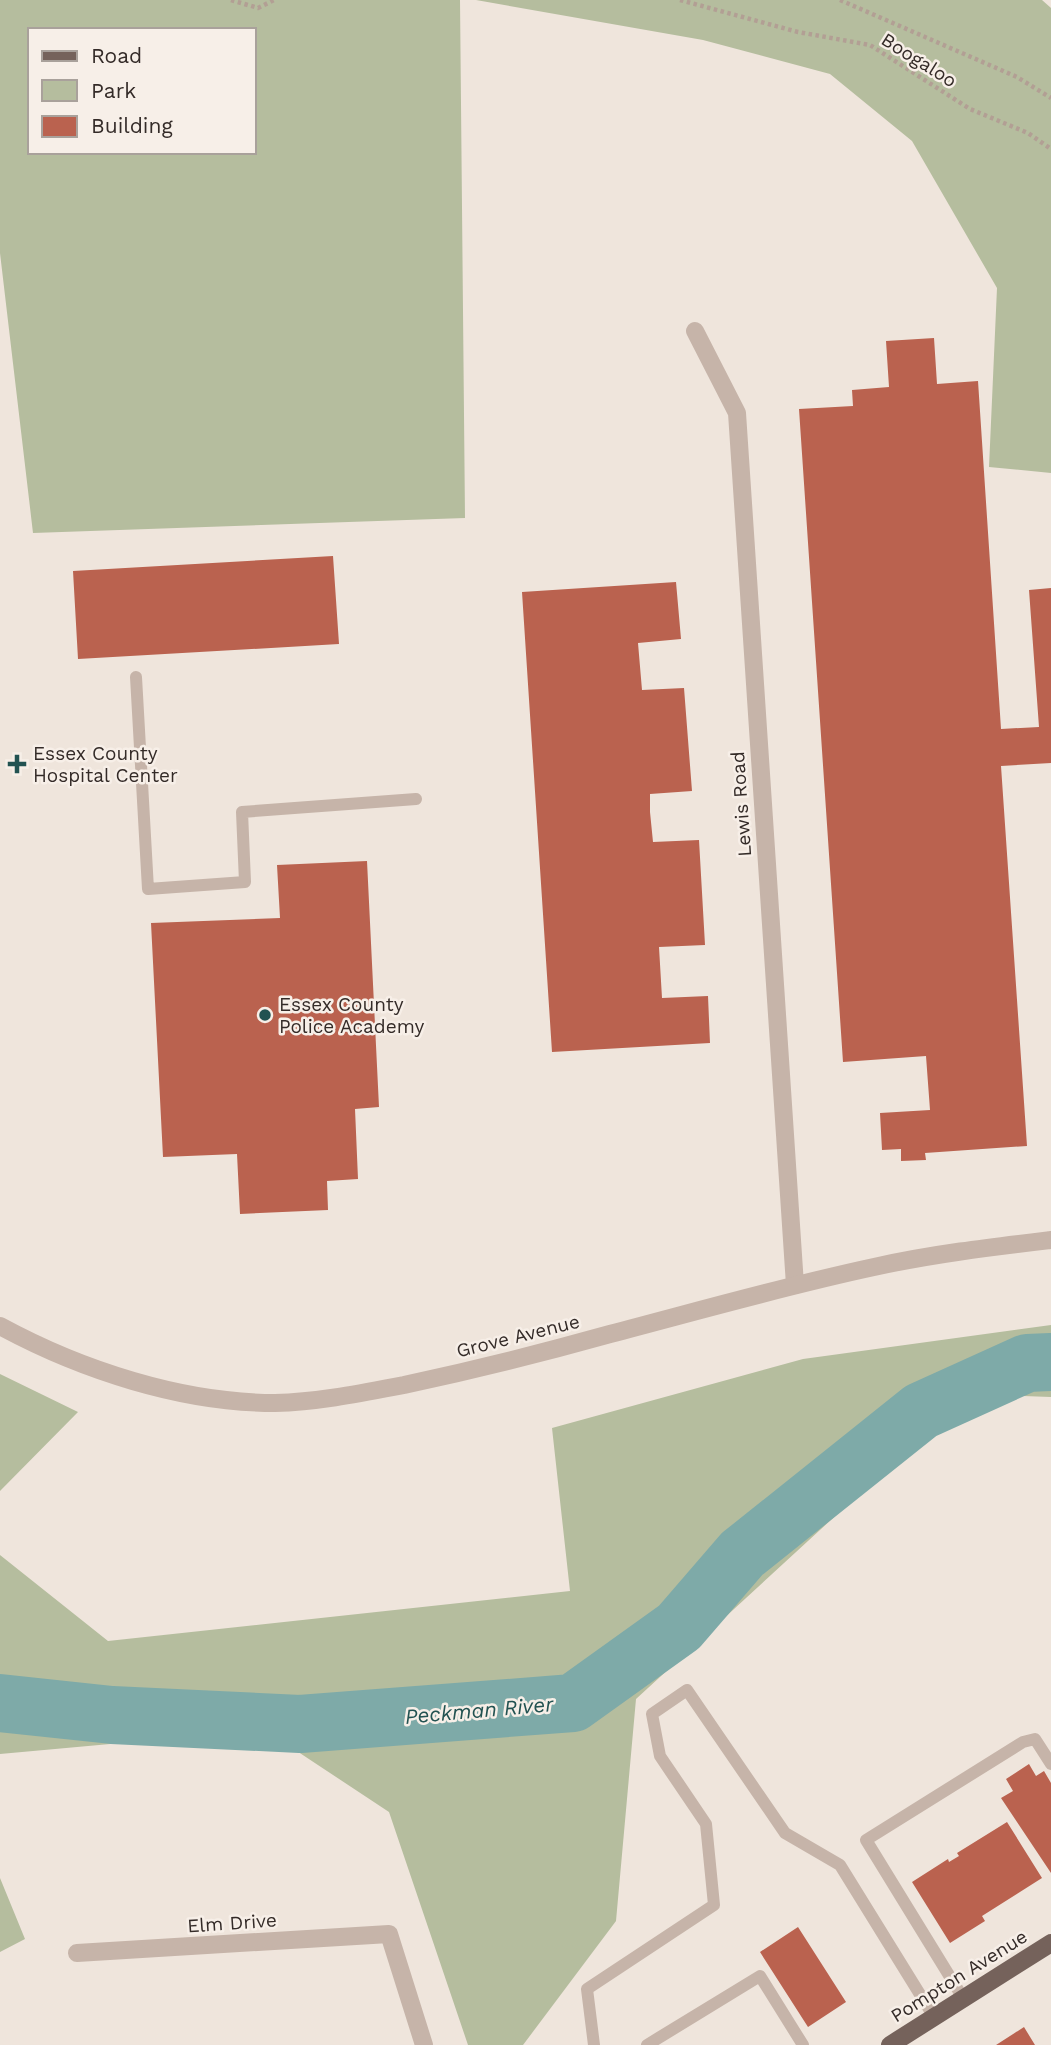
<svg xmlns="http://www.w3.org/2000/svg" width="1051" height="2045" viewBox="0 0 1051 2045" font-family="'Work Sans',sans-serif">
<style>
.green{fill:#b5bd9e;fill-rule:evenodd}
.lines{fill:none;stroke-linecap:round;stroke-linejoin:round}
.river{stroke:#7eaaa8;stroke-width:58}
.building{fill:#ba624f}
.path{stroke:#b29f94;stroke-width:4.5;stroke-dasharray:3.5 3.5;stroke-linecap:butt}
.service{stroke:#c6b4a9;stroke-width:12}
.minor{stroke:#c6b4a9;stroke-width:18}
.tertiary{stroke:#c6b4a9;stroke-width:18}
.primary{stroke:#75625b;stroke-width:18}
.poi-dot{fill:#225251;stroke:#f7efe8;stroke-width:2.5}
.labels{text-anchor:middle;dominant-baseline:central;stroke-width:5;stroke-linejoin:round;paint-order:stroke}
.street-label{font-size:19px;fill:#342b28;stroke:#f7efe8}
.poi-label{font-size:19px;fill:#342b28;stroke:#f7efe8;text-anchor:start}
.water-label{font-size:21px;font-style:italic;fill:#225251;stroke:#f7efe8}
</style>
<rect width="100%" height="100%" fill="#efe5dc"/>
<path class="green" d="M 0,0 L 460,0 L 465,518 L 33,533 L 0,253 ZM 30,30 L 254,30 L 254,152 L 30,152 Z
M 476,0 L 1042,0 L 1051,8 L 1051,473 L 989,467 L 997,288 L 912,141 L 830,74 L 703,40 Z
M 1051,1325 L 1051,1397 L 968,1394 L 636,1699 L 616,1921 L 523,2045 L 468,2045 L 389,1812 L 265,1730 L 0,1754 L 0,1555 L 108,1641 L 570,1591 L 552,1428 L 803,1359 Z
M 0,1374 L 78,1412 L 0,1491 Z
M 0,1878 L 25,1939 L 0,1952 Z"/>
<g class="lines">
<path class="river" d="M 0,1703 L 112,1715 L 300,1724 L 573,1703 L 679,1627 L 742,1554 L 921,1411 L 1027,1363 L 1051,1362"/>
</g>
<path class="building" d="M 934,338 L 937,384 L 978,381 L 1001,729 L 1039,727 L 1029,590 L 1051,588 L 1051,763 L 1001,766 L 1027,1146 L 925,1153 L 926,1160 L 901,1161 L 901,1149 L 882,1150 L 880,1113 L 930,1110 L 926,1056 L 843,1062 L 799,409 L 853,406 L 852,390 L 889,387 L 886,341 Z
M 333,556 L 339,644 L 78,659 L 73,571 Z
M 676,582 L 681,639 L 638,643 L 642,690 L 684,688 L 692,791 L 650,794 L 650,812 L 653,842 L 699,840 L 705,945 L 659,947 L 662,998 L 708,996 L 710,1043 L 552,1052 L 522,592 Z
M 367,861 L 379,1107 L 355,1109 L 358,1179 L 327,1181 L 328,1210 L 240,1214 L 237,1154 L 163,1157 L 151,923 L 280,918 L 277,865 Z
M 1029,1764 L 1036,1776 L 1044,1771 L 1051,1783 L 1051,1873 L 1001,1798 L 1013,1791 L 1006,1779 Z
M 1007,1822 L 1042,1878 L 982,1916 L 985,1921 L 950,1943 L 912,1882 L 948,1859 L 949,1862 L 959,1856 L 957,1853 Z
M 798,1927 L 846,2002 L 808,2027 L 760,1952 Z
M 1024,2027 L 1035,2045 L 996,2045 Z"/>
<g class="lines">
<path class="path" d="M 231,0 L 258,8 L 274,0
M 680,0 L 798,32 L 870,45 L 970,109 L 1028,133 L 1051,149
M 840,0 L 1017,77 L 1051,98"/>
<path class="service" d="M 136,677 L 148,889 L 245,882 L 242,812 L 416,799
M 963,1998 L 866,1840 L 1023,1742 L 1035,1739 L 1051,1764
M 594,2045 L 587,1989 L 714,1905 L 706,1824 L 660,1756 L 652,1714 L 687,1690 L 785,1833 L 840,1865 L 934,2017
M 647,2045 L 760,1976 L 803,2045"/>
<path class="minor" d="M 695,331 L 737,413 L 795,1285
M 77,1953 L 389,1934 L 424,2045"/>
<path class="tertiary" d="M 0,1326 C 81,1370 182,1403 275,1403 C 318,1402 362,1393 404,1385 C 474,1370 542,1353 610,1334 C 698,1311 785,1286 874,1267 C 932,1254 992,1247 1051,1240"/>
<path class="primary" d="M 890,2045 L 1051,1943"/>
</g>
<g class="poi-dot">
<path d="M13.5 753.5h7v7h7v7h-7v7h-7v-7h-7v-7h7z"/>
<circle cx="265" cy="1015" r="7"/>
</g>
<g class="labels">
<g class="street-label">
<text transform="translate(919 60) rotate(32)">Boogaloo</text>
<text transform="translate(741 804) rotate(-94)">Lewis Road</text>
<text transform="translate(518 1336) rotate(-14)">Grove Avenue</text>
<text transform="translate(232 1923) rotate(-4)">Elm Drive</text>
<text transform="translate(959 1976) rotate(-32)">Pompton Avenue</text>
</g>
<g class="poi-label">
<text x="33" y="753">Essex County<tspan x="33" dy="22">Hospital Center</tspan></text>
<text x="279" y="1004">Essex County<tspan x="279" dy="22">Police Academy</tspan></text>
</g>
<g class="water-label">
<text transform="translate(479 1710) rotate(-5)">Peckman River</text>
</g>
</g>
<rect x="28" y="28" width="228" height="126" fill="#f7efe8" stroke="#a9a19b" stroke-width="2"/>
<rect x="42" y="51" width="35" height="10" fill="#75625b" stroke="#a9a19b" stroke-width="2"/>
<text x="91" y="63" font-size="21" fill="#342b28">Road</text>
<rect x="42" y="80" width="35" height="21" fill="#b5bd9e" stroke="#a9a19b" stroke-width="2"/>
<text x="91" y="98" font-size="21" fill="#342b28">Park</text>
<rect x="42" y="116" width="35" height="21" fill="#ba624f" stroke="#a9a19b" stroke-width="2"/>
<text x="91" y="133" font-size="21" fill="#342b28">Building</text>
</svg>
